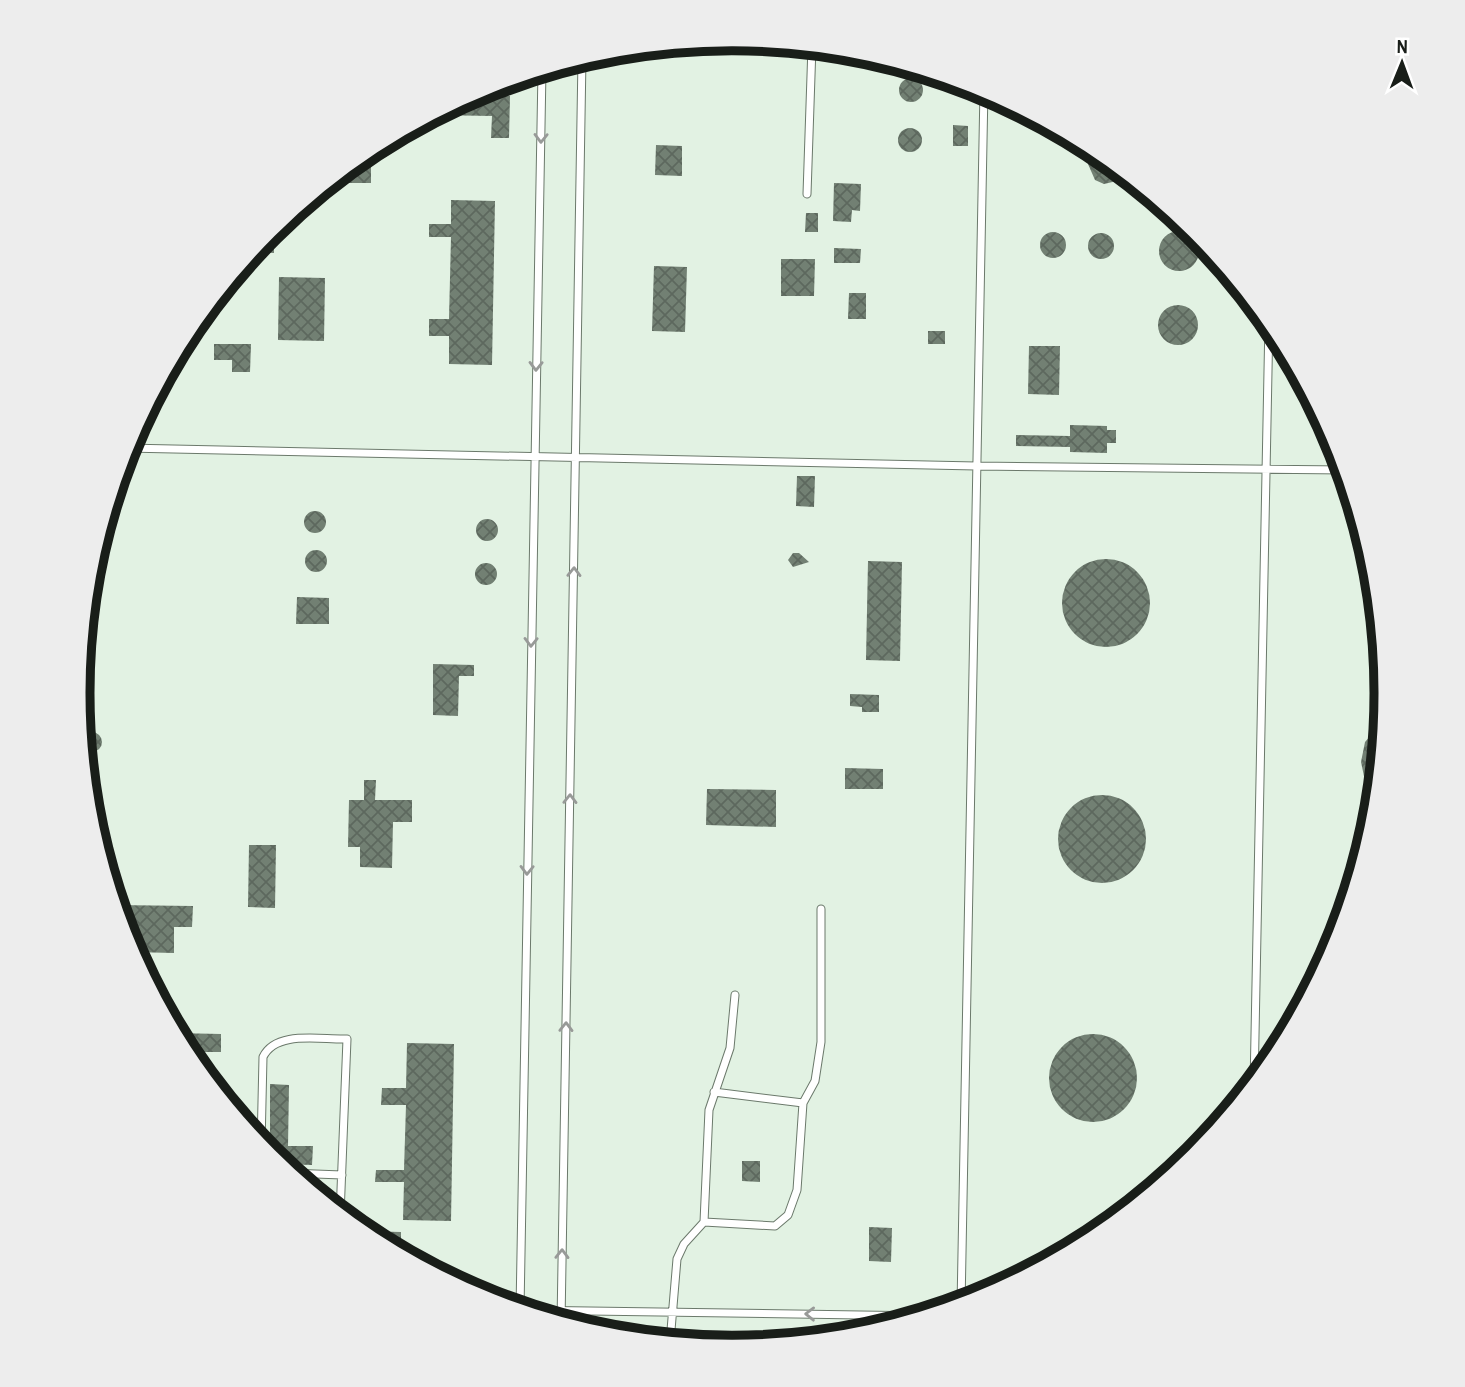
<svg xmlns="http://www.w3.org/2000/svg" width="1465" height="1387" viewBox="0 0 1465 1387" font-family="'Archivo Narrow',sans-serif">
<style>
.building{fill:url(#building-cross-hatch)}
.lines{fill:none;stroke-linecap:round;stroke-linejoin:round}
.service-casing{stroke:#6b796b;stroke-width:9}
.service{stroke:#fff;stroke-width:7}
.oneway{stroke:#989a98}
.rim{fill:none;stroke:#191e19;stroke-width:9}
</style>
<defs>
<pattern id="building-cross-hatch" width="8" height="8" patternUnits="userSpaceOnUse" patternTransform="scale(1.75)"><rect width="8" height="8" fill="#728073"/><path d="M0 0l8 8M0 8l8-8" fill="none" stroke="#5d685e"/></pattern>
</defs>
<rect width="100%" height="100%" fill="#e2f2e3"/>
<path class="building" d="M899 90a12 12 0 1 1 24 0a12 12 0 1 1-24 0Z
M 496,84 L 502,84 L 502,96 L 510,96 L 509,138 L 491,138 L 492,116 L 433,115 Z
M 953,125 L 968,126 L 968,146 L 953,146 Z
M898 140a12 12 0 1 1 24 0a12 12 0 1 1-24 0Z
M 656,145 L 682,146 L 682,176 L 655,175 Z
M 371,147 L 371,183 L 339,183 L 339,173 Z
M 1096,148 L 1126,174 L 1121,180 L 1104,184 L 1095,180 L 1088,164 Z
M 834,183 L 861,184 L 860,211 L 852,210 L 851,222 L 833,221 Z
M 451,200 L 495,201 L 492,365 L 449,364 L 449,336 L 429,336 L 429,319 L 449,319 L 451,237 L 429,237 L 429,224 L 451,224 Z
M 806,213 L 818,213 L 818,232 L 805,232 Z
M 274,226 L 274,253 L 251,252 L 270,230 Z
M1159 251a20 20 0 1 1 40 0a20 20 0 1 1-40 0Z
M1040 245a13 13 0 1 1 26 0a13 13 0 1 1-26 0Z
M1088 246a13 13 0 1 1 26 0a13 13 0 1 1-26 0Z
M 834,248 L 861,249 L 860,263 L 834,263 Z
M 781,259 L 815,259 L 814,296 L 781,296 Z
M 654,266 L 687,267 L 685,332 L 652,331 Z
M 279,277 L 325,278 L 324,341 L 278,340 Z
M 849,293 L 866,293 L 866,319 L 848,319 Z
M1158 325a20 20 0 1 1 40 0a20 20 0 1 1-40 0Z
M 928,331 L 945,331 L 945,344 L 928,344 Z
M 214,344 L 251,344 L 250,372 L 232,372 L 232,360 L 214,360 Z
M 1029,346 L 1060,346 L 1059,395 L 1028,394 Z
M 1070,425 L 1107,426 L 1107,430 L 1116,430 L 1116,443 L 1107,443 L 1107,453 L 1070,452 L 1070,447 L 1016,446 L 1016,435 L 1070,436 Z
M 797,476 L 815,476 L 814,507 L 796,506 Z
M304 522a11 11 0 1 1 22 0a11 11 0 1 1-22 0Z
M476 530a11 11 0 1 1 22 0a11 11 0 1 1-22 0Z
M305 561a11 11 0 1 1 22 0a11 11 0 1 1-22 0Z
M 793,553 L 799,553 L 809,562 L 793,567 L 788,560 Z
M1062 603a44 44 0 1 1 88 0a44 44 0 1 1-88 0Z
M 868,561 L 902,562 L 900,661 L 866,660 Z
M 1373,561 L 1381,623 L 1373,624 L 1366,589 Z
M475 574a11 11 0 1 1 22 0a11 11 0 1 1-22 0Z
M 297,597 L 329,598 L 329,624 L 296,624 Z
M 433,664 L 474,665 L 474,676 L 459,676 L 458,716 L 433,715 Z
M 850,694 L 879,695 L 879,712 L 862,712 L 862,707 L 850,706 Z
M 1385,719 L 1377,797 L 1365,781 L 1361,762 L 1365,742 Z
M82 742a10 10 0 1 1 20 0a10 10 0 1 1-20 0Z
M 845,768 L 883,769 L 883,789 L 845,789 Z
M 364,780 L 376,780 L 375,800 L 412,800 L 412,822 L 393,822 L 392,868 L 360,867 L 360,847 L 348,847 L 349,800 L 364,800 Z
M 707,789 L 776,790 L 776,827 L 706,825 Z
M1058 839a44 44 0 1 1 88 0a44 44 0 1 1-88 0Z
M 249,845 L 276,845 L 275,908 L 248,907 Z
M 115,905 L 193,906 L 192,927 L 174,927 L 174,953 L 132,952 Z
M 175,1033 L 221,1034 L 221,1052 L 202,1052 L 201,1063 L 192,1063 Z
M1049 1078a44 44 0 1 1 88 0a44 44 0 1 1-88 0Z
M 407,1043 L 454,1044 L 451,1221 L 403,1220 L 404,1182 L 375,1182 L 376,1170 L 404,1170 L 406,1105 L 381,1105 L 382,1088 L 406,1088 Z
M 270,1084 L 289,1085 L 288,1146 L 313,1146 L 312,1165 L 278,1164 L 270,1157 Z
M 742,1161 L 760,1161 L 760,1182 L 742,1181 Z
M 869,1227 L 892,1228 L 891,1262 L 869,1261 Z
M 360,1231 L 401,1232 L 401,1255 L 368,1238 Z"/>
<g class="lines">
<defs>
<path id="service" d="M 807,194 L 812,46
M 126,448 L 976,466 L 1346,470
M 1254,1086 L 1269,320
M 714,1092 L 803,1103
M 261,1146 L 263,1057 C 276,1030 320,1040 347,1039 L 340,1215
M 289,1173 L 342,1175
M 704,1222 L 775,1226 L 788,1215 L 797,1190 L 803,1103 L 815,1081 L 821,1042 L 821,909
M 961,1306 L 984,89
M 520,1310 L 542,70
M 520,1310 L 927,1316
M 561,1323 L 582,58
M 670,1342 L 677,1259 L 684,1244 L 704,1222 L 709,1110 L 730,1048 L 735,995"/>
</defs>
<use href="#service" class="service-casing"/>
<use href="#service" class="service"/>
</g>
<defs><path id="oneway-chevron" d="M-2-3.5L2.5 0L-2 3.5" fill="none" stroke-width="1.6" stroke-linecap="round" stroke-linejoin="round" transform="scale(1.75)"/></defs>
<g class="oneway">
<use href="#oneway-chevron" transform="translate(541 138) rotate(91)"/>
<use href="#oneway-chevron" transform="translate(536 366) rotate(91)"/>
<use href="#oneway-chevron" transform="translate(574 572) rotate(-89)"/>
<use href="#oneway-chevron" transform="translate(531 642) rotate(91)"/>
<use href="#oneway-chevron" transform="translate(570 799) rotate(-89)"/>
<use href="#oneway-chevron" transform="translate(527 870) rotate(91)"/>
<use href="#oneway-chevron" transform="translate(566 1027) rotate(-89)"/>
<use href="#oneway-chevron" transform="translate(562 1254) rotate(-89)"/>
<use href="#oneway-chevron" transform="translate(810 1314) rotate(-179)"/>
</g>
<path d="M0 0H1465V1387H0ZM90 693a642 642 0 1 1 1284 0a642 642 0 1 1-1284 0Z" fill="#ededed" fill-rule="evenodd"/>
<path class="rim" d="M90 693a642 642 0 1 1 1284 0a642 642 0 1 1-1284 0Z"/>
<g transform="translate(1402 63) rotate(1)" stroke="#ffffff" stroke-width="5" paint-order="stroke">
<path d="M0-5L12 26L0 18L-12 26Z" fill="#191e19"/>
<text y="-10" font-size="19" font-weight="bold" text-anchor="middle" fill="#191e19">N</text>
</g>
</svg>
